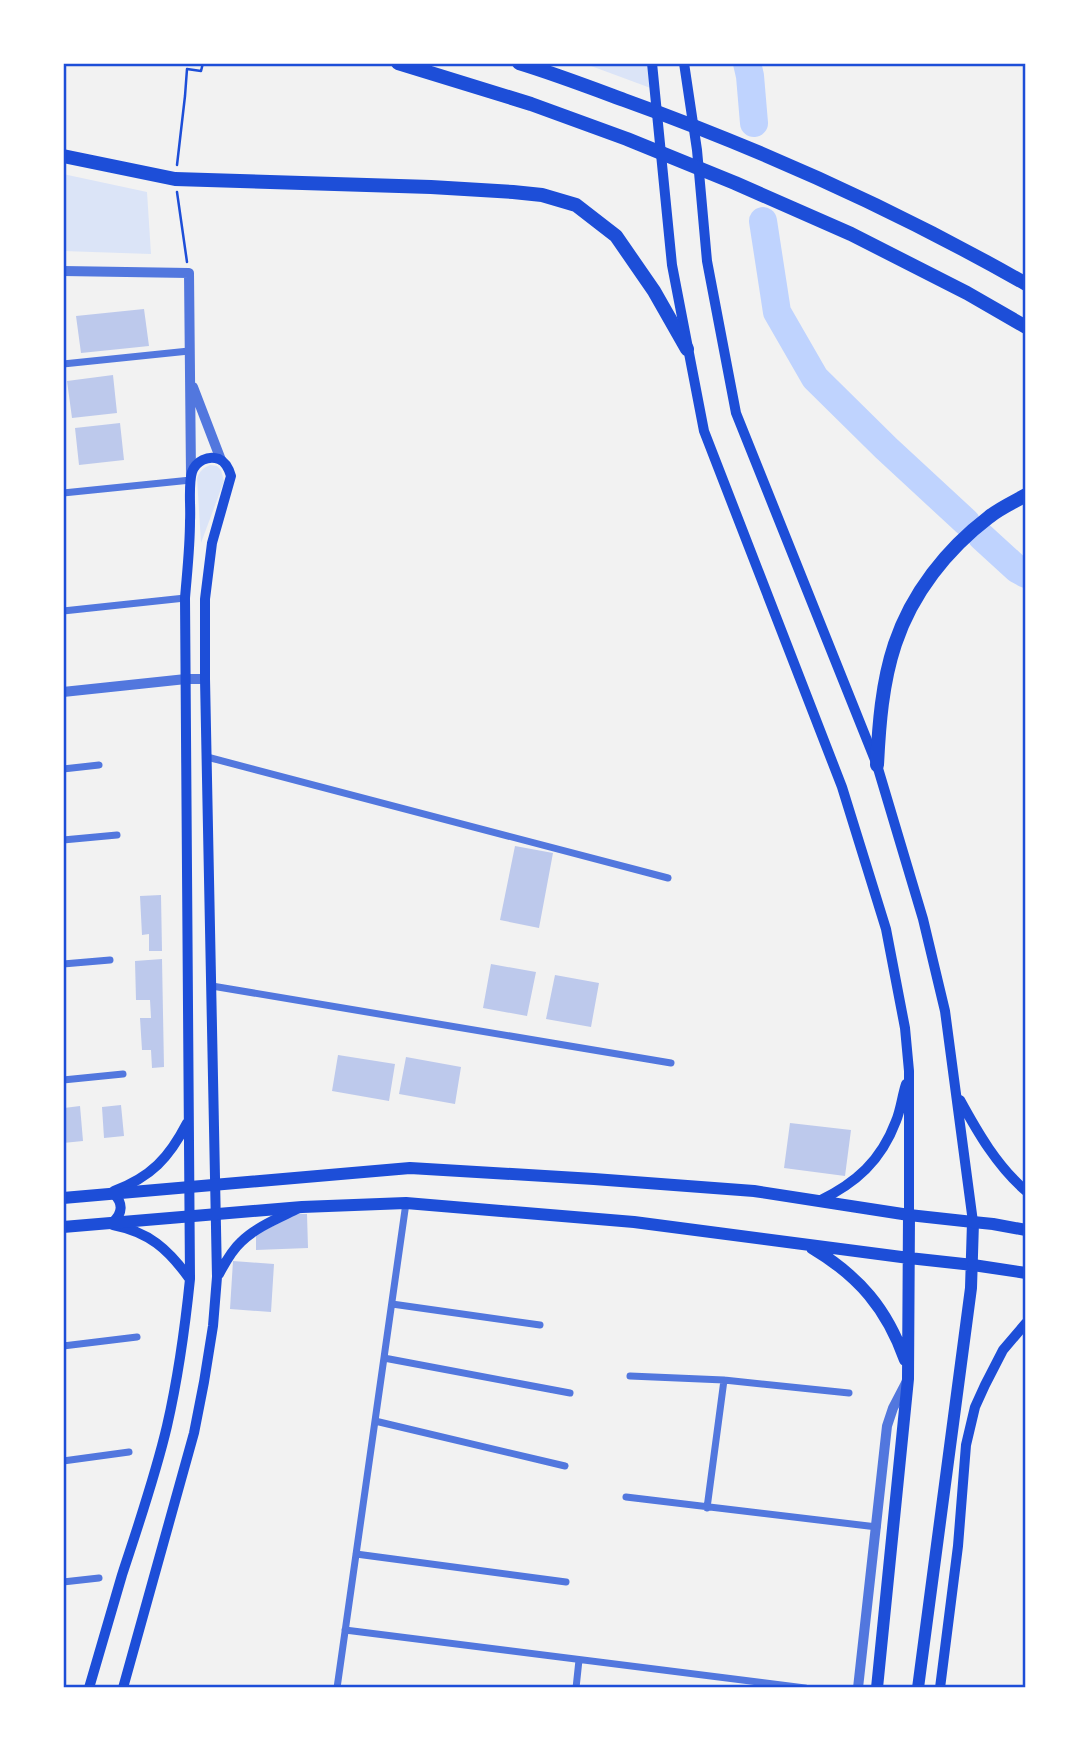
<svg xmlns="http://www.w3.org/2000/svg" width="1089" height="1751" viewBox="0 0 1089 1751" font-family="'Titillium Web',sans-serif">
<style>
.green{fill:#dbe4f7}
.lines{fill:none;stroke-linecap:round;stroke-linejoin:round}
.river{stroke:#bfd3fe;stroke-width:28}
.building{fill:#bdc9ec}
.path{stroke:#1d4ed8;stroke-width:2.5}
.minor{stroke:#5277de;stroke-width:7}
.tertiary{stroke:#5277de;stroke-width:10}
.secondary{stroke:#1d4ed8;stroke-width:10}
.primary{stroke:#1d4ed8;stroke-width:12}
.trunk{stroke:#1d4ed8;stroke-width:12}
.motorway{stroke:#1d4ed8;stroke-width:14}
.neatline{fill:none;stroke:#1d4ed8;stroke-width:2.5}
</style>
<rect width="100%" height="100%" fill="#f2f2f2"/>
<path class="green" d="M 583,63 L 652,63 L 656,90 Z
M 63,174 L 147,192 L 151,254 L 63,251 Z
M 210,465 L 217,466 L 221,470 L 224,481 L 201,543 L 197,478 C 200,471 203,468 210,465 Z"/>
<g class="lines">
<path class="river" d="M 747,63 L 750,76 L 754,123
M 763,221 L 777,312 L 815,378 L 886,448 L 966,522
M 982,537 L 1017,569 L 1026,574"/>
</g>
<path class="building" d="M 144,309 L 149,346 L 81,353 L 76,316 Z
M 113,375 L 117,413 L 72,418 L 67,381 Z
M 120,423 L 124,460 L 79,465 L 75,428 Z
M 515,846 L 553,853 L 539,928 L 500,920 Z
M 161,895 L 162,951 L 149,951 L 149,934 L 142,935 L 140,896 Z
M 162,959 L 164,1067 L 152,1068 L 151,1050 L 142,1050 L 140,1018 L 151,1018 L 150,1000 L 136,1000 L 135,961 Z
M 491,964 L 536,972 L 527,1016 L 483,1008 Z
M 555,975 L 599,983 L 591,1027 L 546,1019 Z
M 338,1055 L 395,1064 L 389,1101 L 332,1091 Z
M 406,1057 L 461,1067 L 455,1104 L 399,1094 Z
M 121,1105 L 124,1136 L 104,1138 L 102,1107 Z
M 80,1106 L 83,1141 L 63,1143 L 63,1110 L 64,1110 L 64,1108 Z
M 790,1123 L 851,1130 L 845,1176 L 784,1168 Z
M 296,1214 L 307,1214 L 308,1248 L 256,1250 L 256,1235 Z
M 233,1261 L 274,1264 L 271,1312 L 230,1309 Z"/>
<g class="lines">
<path class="path" d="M 177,165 L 185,96 L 187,69 L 201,71 L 203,63
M 177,192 L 187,262"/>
<path class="minor" d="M 63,364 L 189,351
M 63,493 L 191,480
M 63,611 L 185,598
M 207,757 L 668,878
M 63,769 L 99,765
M 63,840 L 117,835
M 63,964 L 110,960
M 212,986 L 671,1063
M 63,1080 L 123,1074
M 392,1304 L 540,1325
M 63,1346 L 137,1337
M 384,1358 L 570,1393
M 630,1376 L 724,1380 L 849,1393
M 375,1421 L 565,1466
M 63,1461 L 129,1452
M 626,1497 L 877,1527
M 707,1508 L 724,1380
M 356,1554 L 566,1582
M 63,1582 L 99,1578
M 345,1630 L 805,1688
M 337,1688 L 406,1203
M 576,1688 L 579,1660"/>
<path class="tertiary" d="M 63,271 L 189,273 L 191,475
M 193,387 L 221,460
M 63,692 L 186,679 L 205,679
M 858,1688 L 887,1426 L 893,1408 L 906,1383"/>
<path class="secondary" d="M 652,63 L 672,265 L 704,431 L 842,787 L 886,929 L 905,1028 L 909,1071 L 909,1215
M 684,63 L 697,150 L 707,261 L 736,413 L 877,765 L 923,919 L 945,1011 L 973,1222
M 960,1100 C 978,1133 997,1166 1026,1191
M 114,1191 C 151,1177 169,1158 187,1123
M 819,1201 C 856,1183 881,1161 896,1121 C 901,1109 902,1096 906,1084
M 113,1222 C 123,1213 123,1203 114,1194
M 113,1225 C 149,1232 168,1249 189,1278
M 219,1274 C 225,1263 231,1251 241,1242 C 256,1227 279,1218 299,1208
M 89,1688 C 100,1650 111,1612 122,1575 C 138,1526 155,1477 167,1426 C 178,1378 185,1328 190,1279 L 185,598 C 187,573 190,547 190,521 C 191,507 188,485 192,472 C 196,461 208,455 219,459 C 226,462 229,469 231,476 L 212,543 L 205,599 L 205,679 L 217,1277 L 213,1326 L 204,1382 L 194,1433 L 123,1688
M 940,1688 L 958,1546 L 966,1445 L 975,1407 L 985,1385 L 1003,1350 L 1026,1323"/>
<path class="primary" d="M 63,1198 L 410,1168 L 594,1179 L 754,1191 L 909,1215 L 973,1222 L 971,1288 L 918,1688
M 63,1227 L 302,1207 L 406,1203 L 634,1222 L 909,1258 L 973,1265
M 812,1248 C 859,1276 887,1309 905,1360
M 877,1688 L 908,1379 L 909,1215"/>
<path class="trunk" d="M 973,1222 L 993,1224 L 1026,1230
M 973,1265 L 1026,1273"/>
<path class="motorway" d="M 398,63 L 531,104 L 627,139 L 735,183 L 851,234 L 967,293 L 1026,327
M 519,63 C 555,74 589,87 624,100 C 763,150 898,211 1026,284
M 63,156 L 175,179 L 431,187 L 513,192 L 542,195 L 576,205 L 616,236 L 654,291 L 687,349
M 877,765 C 879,725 882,683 895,644 C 912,593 947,549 989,517 C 1000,508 1014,502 1026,495"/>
</g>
<rect width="1089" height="1751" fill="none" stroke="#ffffff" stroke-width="130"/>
<rect x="65" y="65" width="959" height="1621" class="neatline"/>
</svg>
